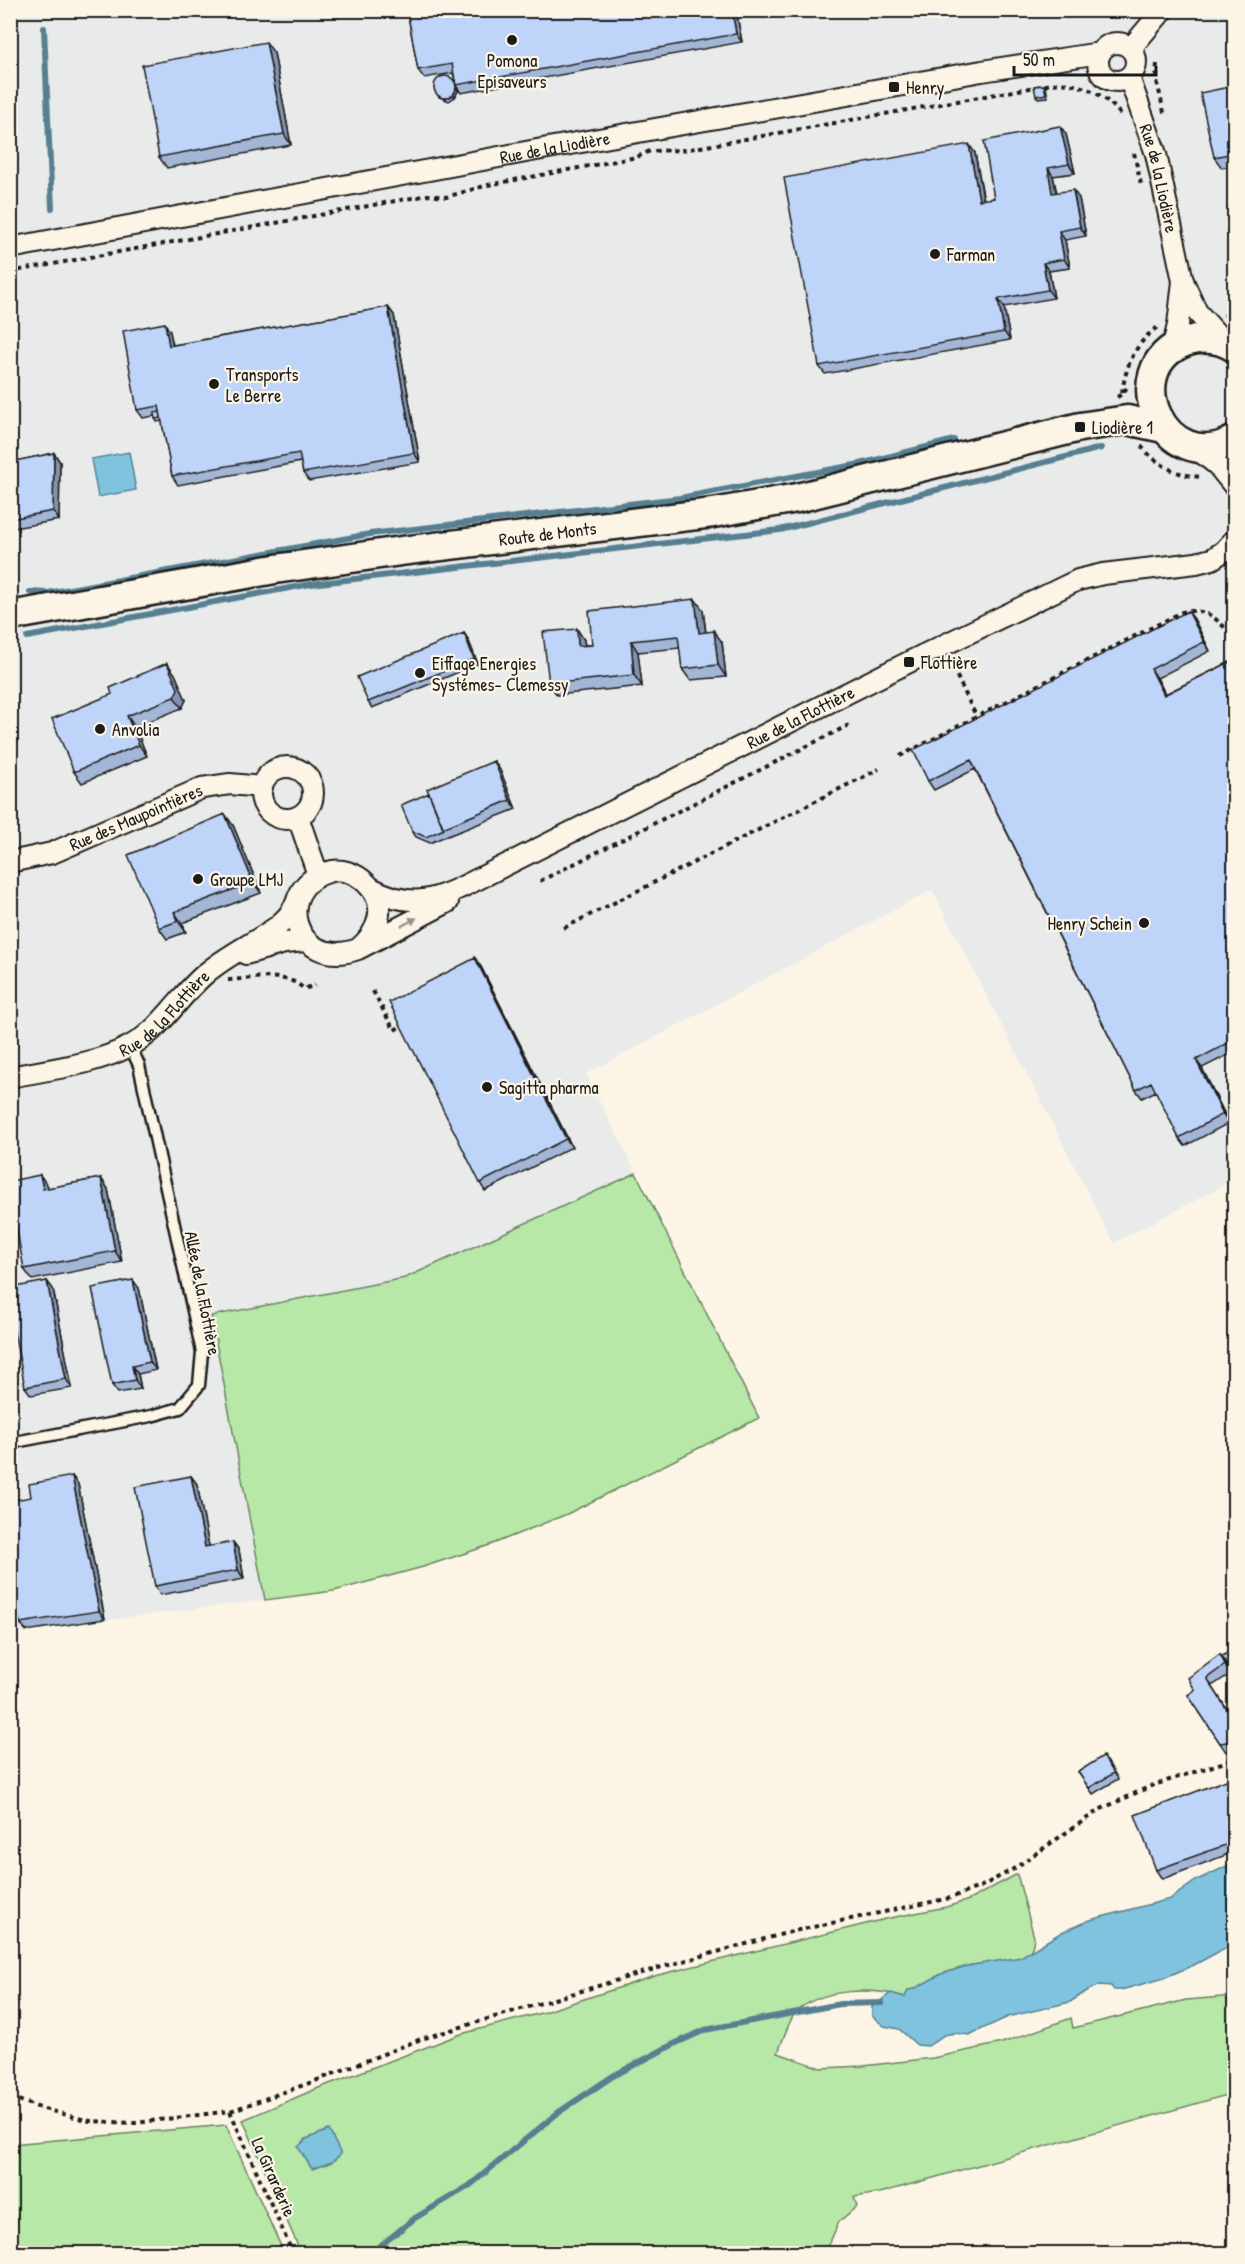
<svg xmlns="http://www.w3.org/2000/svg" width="1245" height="2264" viewBox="0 0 1245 2264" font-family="'Patrick Hand',sans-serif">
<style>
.built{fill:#e9ebeb}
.green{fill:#b7e8a7;stroke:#6a8262;stroke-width:1.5}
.water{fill:#7fc3df;stroke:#578091;stroke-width:1.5}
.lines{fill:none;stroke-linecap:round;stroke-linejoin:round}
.stream{stroke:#578091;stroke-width:6}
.lane-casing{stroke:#1c1c1c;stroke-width:15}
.street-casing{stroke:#1c1c1c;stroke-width:24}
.secondary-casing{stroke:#1c1c1c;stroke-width:33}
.path{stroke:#1c1c1c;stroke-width:4;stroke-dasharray:4.5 4.5;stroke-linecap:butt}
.lane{stroke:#fcf5e5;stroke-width:10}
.street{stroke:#fcf5e5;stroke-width:20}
.secondary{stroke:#fcf5e5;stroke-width:28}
.wall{fill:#a3b6d6;stroke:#1c1c1c;stroke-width:1.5}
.shaded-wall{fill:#8594ae;stroke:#1c1c1c;stroke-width:1.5}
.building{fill:#bed4f9;stroke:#1c1c1c;stroke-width:1.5}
.oneway{fill:#97938b}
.poi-dot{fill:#1c1c1c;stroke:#fcf5e5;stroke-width:2}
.labels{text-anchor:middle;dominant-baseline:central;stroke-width:4.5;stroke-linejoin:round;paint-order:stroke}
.poi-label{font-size:18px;fill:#1c1c1c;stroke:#fcf5e5;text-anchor:start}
.street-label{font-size:18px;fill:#1c1c1c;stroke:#fcf5e5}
</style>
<rect width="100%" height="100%" fill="#fcf5e5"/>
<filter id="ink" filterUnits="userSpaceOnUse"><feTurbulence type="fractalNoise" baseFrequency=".0167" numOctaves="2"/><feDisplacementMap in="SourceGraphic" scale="12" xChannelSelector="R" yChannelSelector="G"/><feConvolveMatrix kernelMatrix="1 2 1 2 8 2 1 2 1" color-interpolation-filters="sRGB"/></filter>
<g filter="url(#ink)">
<path class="built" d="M 11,11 L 1234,11 L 1234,1180 L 1114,1243 L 932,890 L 586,1074 L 636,1173 L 405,1278 L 211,1316 L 265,1600 L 11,1633 Z"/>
<path class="green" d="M 636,1173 L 759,1418 L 567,1514 L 490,1545 L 423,1567 L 334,1591 L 265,1600 L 211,1316 L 405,1278 Z
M 1017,1874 L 1034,1937 C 1033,1944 1033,1949 1027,1954 C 1011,1965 986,1961 967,1966 C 945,1972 923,1983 905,1997 C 873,1988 824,1987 797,2011 C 790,2017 782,2042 778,2053 L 821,2068 L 863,2066 L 933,2058 L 1002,2043 L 1071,2018 L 1073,2028 L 1186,2000 L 1234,1996 L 1234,2093 L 880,2193 L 854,2197 L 857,2206 L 839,2222 L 825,2253 L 301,2253 L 243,2120 L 316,2089 L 461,2034 L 541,2013 L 658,1975 L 890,1918 L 946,1907 L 969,1900 Z
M 226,2125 L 284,2253 L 11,2253 L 11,2144 Z"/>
<path class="water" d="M 129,452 L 136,490 L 98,497 L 91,459 Z
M 1234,1863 L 1234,1947 L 1229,1946 L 1194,1965 L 1161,1979 L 1121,1990 L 1114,1990 L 1111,1986 L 1100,1985 L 1090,1989 L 1070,2002 L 1008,2017 L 969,2035 L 955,2033 L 944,2035 L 928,2046 L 917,2045 L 899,2029 L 884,2026 L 872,2016 L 872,2007 L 891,1993 L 905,1997 L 908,1990 L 914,1989 L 941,1974 L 967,1966 L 1021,1957 L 1062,1932 L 1090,1920 L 1170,1899 L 1197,1880 Z
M 329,2130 L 341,2154 L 332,2162 L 312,2169 L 298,2147 L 306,2139 Z"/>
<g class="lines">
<path class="stream" d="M 44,28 L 52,208
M 10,589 L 15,588
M 30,592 L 48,593 L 370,534 L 680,498 L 860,464 L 954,440
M 27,637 L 311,584 L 780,530 L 1101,448
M 370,2254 L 415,2218 L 469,2186 L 559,2112 L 613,2076 L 674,2044 L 705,2030 L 840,2004 L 882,2003"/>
<defs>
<path id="lane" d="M 10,1443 L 151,1416 L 180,1408 L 199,1385 L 202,1352 L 139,1065 L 130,1046"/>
<g id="street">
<circle cx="1117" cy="62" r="19"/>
<path d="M 1131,48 L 1163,10"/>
<path id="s1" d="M 1129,77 L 1156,154 L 1183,281 L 1197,312 L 1224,342"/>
<path id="s2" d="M 10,248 L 531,151 L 982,71 L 1100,53"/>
<path d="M 1172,350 L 1178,325 L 1183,281"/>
<path d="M 1193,446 L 1217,465 L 1234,486"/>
<circle cx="287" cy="793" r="26"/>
<path d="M 298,817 L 318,875"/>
<path id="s3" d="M 10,862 L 52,853 L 202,788 L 230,784 L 262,787"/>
<path id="s4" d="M 371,888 C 415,911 438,899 480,878 L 909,662 L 1078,580 L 1103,574 L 1196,563 L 1212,559 L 1224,551 L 1234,540"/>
<path d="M 358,949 C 379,932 389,904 366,883 C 356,873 341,868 328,872 C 271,888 294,972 358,949 L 448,902"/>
<path d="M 246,954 L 285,943 L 306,941"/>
<path id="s5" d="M 10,1077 C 50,1069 94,1065 130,1046 C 162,1029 178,997 205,974 C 227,955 254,943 278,926 L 288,916 L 296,904"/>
</g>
<g id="secondary">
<path d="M 1234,347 C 1219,338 1202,336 1185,342 C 1115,369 1165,479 1234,440"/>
<path id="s6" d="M 10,616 L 275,569 L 401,551 L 713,513 L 797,498 L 1080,427 L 1127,420 L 1164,428"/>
</g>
</defs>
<use href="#lane" class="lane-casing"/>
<use href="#street" class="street-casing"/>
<use href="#secondary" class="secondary-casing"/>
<path class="path" d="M 1157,64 L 1156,77 L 1165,117
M 1134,153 L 1141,184
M 10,272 L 428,195 L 446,197 L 488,185 L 637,157 L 650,151 L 684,150 L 1052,84 C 1079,81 1104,93 1121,115
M 1224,314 L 1234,317
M 1122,393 C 1126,365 1135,343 1159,326
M 1117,397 L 1122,394 L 1128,386
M 1141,446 C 1157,465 1178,476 1202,477
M 949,660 L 976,716
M 900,756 L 1182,612 C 1205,608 1214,616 1229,632
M 540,881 L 849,725
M 564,928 L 879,769
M 228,980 C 251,979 287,971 304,989 L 315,985
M 373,991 L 394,1030 L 402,1026
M 10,2097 L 40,2108 L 90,2121 L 135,2123 L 230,2111 L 315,2081 L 421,2039 L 658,1968 L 794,1931 L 950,1898 L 980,1887 L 1012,1870 L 1099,1810 L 1151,1786 L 1234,1759
M 230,2111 L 293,2254"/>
<use href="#lane" class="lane"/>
<use href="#street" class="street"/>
<use href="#secondary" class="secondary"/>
</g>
<path class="wall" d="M 407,10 L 736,10 L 742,42 L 461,93 L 457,87 L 458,91 L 455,97 L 449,101 L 439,97 L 437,94 L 455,81 L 453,73 L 424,78 L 418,70 Z
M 274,53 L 291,145 L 167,168 L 159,157 Z
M 1044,85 L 1046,87 L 1048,97 L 1038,98 L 1036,96 Z
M 1234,86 L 1234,165 L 1222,168 L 1214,157 Z
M 1060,126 L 1066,134 L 1075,173 L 1053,176 L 1057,193 L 1079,198 L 1086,236 L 1065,240 L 1070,268 L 1049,271 L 1054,298 L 1004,307 L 1010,340 L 825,374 L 819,366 L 975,153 L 984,200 L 994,198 Z
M 388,307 L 394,315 L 420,462 L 309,481 L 303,473 L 301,462 L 178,485 L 172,476 L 162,421 L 157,422 L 154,416 L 143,418 L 137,410 L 170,332 L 173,345 Z
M 54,453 L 60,462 L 59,520 L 14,528 L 10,524 L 10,462 Z
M 703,610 L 706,632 L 722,642 L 726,677 L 690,680 L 682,669 L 680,648 L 638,652 L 642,686 L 557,695 L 549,684 L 577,629 L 584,640 L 585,645 L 592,645 Z
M 1194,619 L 1210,651 L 1157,678 L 1165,694 L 1234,660 L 1234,1052 L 1202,1068 L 1229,1123 L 1185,1146 L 1179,1138 L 1156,1091 L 1142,1098 L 1136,1090 L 975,769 L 934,790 L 928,781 Z
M 464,633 L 468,639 L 478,664 L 372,708 L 368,702 Z
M 167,663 L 175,674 L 186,700 L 182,708 L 135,727 L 147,756 L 82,783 L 74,772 L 112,694 Z
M 494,761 L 500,770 L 516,809 L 448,836 L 448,835 L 430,843 L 416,837 L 412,831 L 429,793 Z
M 233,825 L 261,893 L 182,923 L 186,932 L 167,939 L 159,928 Z
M 475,958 L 481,967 L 572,1147 L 485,1191 L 480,1183 Z
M 40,1175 L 48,1188 L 101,1178 L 108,1189 L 122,1262 L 32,1280 L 24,1269 Z
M 47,1281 L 53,1289 L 72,1388 L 31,1395 L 25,1387 Z
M 139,1288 L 156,1370 L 138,1374 L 141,1389 L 118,1393 L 112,1385 Z
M 72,1476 L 78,1484 L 105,1619 L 26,1631 L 20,1623 L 31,1497 Z
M 191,1476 L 197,1484 L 209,1547 L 233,1542 L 239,1550 L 244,1579 L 160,1595 L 155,1586 Z
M 1234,1647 L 1234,1670 L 1231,1672 L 1227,1666 L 1230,1674 L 1212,1686 L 1234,1720 L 1234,1750 L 1226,1752 L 1188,1695 L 1195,1690 L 1222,1657 Z
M 1107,1761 L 1118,1779 L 1093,1794 L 1078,1772 Z
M 1234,1777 L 1234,1852 L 1162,1879 L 1156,1870 Z"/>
<path class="shaded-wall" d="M 732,10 L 736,10 L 742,42 L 736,34 Z
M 266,42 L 274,53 L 291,145 L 284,134 Z
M 454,79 L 458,91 L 455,97 L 453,94 Z
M 1060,126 L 1066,134 L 1075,173 L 1069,164 Z
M 969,144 L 975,153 L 985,209 L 979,200 Z
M 1048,168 L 1053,176 L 1058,202 L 1052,193 Z
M 1073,190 L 1079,198 L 1086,236 L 1080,227 Z
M 1059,231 L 1065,240 L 1070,268 L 1064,259 Z
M 1043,263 L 1049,271 L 1054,298 L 1048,290 Z
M 998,299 L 1004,307 L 1010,340 L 1004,332 Z
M 388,307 L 394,315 L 420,462 L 414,453 Z
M 165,323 L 170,332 L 174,351 L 169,346 Z
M 54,453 L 60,462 L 59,520 L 53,511 Z
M 695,599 L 703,610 L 707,644 L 699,633 Z
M 1188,611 L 1194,619 L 1210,651 L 1204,642 Z
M 577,629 L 584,640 L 586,657 L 578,646 Z
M 714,631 L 722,642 L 726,677 L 718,665 Z
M 464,633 L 468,639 L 478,664 L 474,659 Z
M 631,641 L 638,652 L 642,686 L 634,675 Z
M 167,663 L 175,674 L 186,700 L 182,708 L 174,697 Z
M 1151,669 L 1157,678 L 1170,703 L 1164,695 Z
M 127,716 L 135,727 L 147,756 L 139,745 Z
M 494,761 L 500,770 L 516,809 L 510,800 Z
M 225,814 L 233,825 L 261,893 L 253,882 Z
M 174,912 L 182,923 L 186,932 L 178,921 Z
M 475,958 L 481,967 L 572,1147 L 566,1139 Z
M 1196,1060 L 1202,1068 L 1229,1123 L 1223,1114 Z
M 40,1175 L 48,1186 L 51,1200 L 43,1189 Z
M 101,1178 L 108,1189 L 122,1262 L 115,1251 Z
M 133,1280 L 139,1288 L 156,1370 L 150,1362 Z
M 47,1281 L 53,1289 L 72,1388 L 66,1379 Z
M 132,1366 L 138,1374 L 141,1389 L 135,1380 Z
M 72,1476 L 78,1484 L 105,1619 L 99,1611 Z
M 191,1476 L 197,1484 L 211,1556 L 205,1547 Z
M 233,1542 L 239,1550 L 244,1579 L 238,1570 Z
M 1220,1654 L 1226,1663 L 1230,1674 L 1225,1665 Z"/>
<path class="building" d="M 407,10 L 732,10 L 736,34 L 456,85 L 452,64 L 418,70 Z
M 266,42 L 284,134 L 159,157 L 142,65 Z
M434 87a11 11 0 1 1 22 0a11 11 0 1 1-22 0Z
M 1044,85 L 1046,94 L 1036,96 L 1034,86 Z
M 1234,86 L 1234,153 L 1214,157 L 1200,93 Z
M 1060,126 L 1069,164 L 1048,168 L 1052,193 L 1073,190 L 1080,227 L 1059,231 L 1064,259 L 1043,263 L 1048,290 L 998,299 L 1004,332 L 819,366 L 784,178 L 969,144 L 979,200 L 994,198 L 984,141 Z
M 388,307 L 414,453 L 303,473 L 299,453 L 172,476 L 159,406 L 137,410 L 123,331 L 165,323 L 169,346 Z
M 160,412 L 161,418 L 155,419 L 154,413 Z
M 54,453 L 53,511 L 10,519 L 10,462 Z
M 695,599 L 699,633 L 714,631 L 718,665 L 682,669 L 678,636 L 631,641 L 634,675 L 549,684 L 543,632 L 577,629 L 578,646 L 592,645 L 589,611 Z
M 1188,611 L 1204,642 L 1151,669 L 1164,695 L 1234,660 L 1234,1040 L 1196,1060 L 1223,1114 L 1179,1138 L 1151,1082 L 1136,1090 L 971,760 L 928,781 L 913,750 Z
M 464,633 L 474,659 L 368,702 L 357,677 Z
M 167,663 L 178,689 L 174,697 L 127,716 L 139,745 L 74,772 L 52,719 L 112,694 L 110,688 Z
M 494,761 L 510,800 L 443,828 L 427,789 Z
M 429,793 L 444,829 L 426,837 L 412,831 L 401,805 Z
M 225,814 L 253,882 L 174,912 L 178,921 L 159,928 L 128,855 Z
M 475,958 L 566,1139 L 480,1183 L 389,1002 Z
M 40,1175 L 43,1189 L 101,1178 L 115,1251 L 24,1269 L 10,1193 L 10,1181 Z
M 133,1280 L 150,1362 L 132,1366 L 135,1380 L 112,1385 L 92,1288 Z
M 47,1281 L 66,1379 L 25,1387 L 10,1312 L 10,1288 Z
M 72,1476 L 99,1611 L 20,1623 L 10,1575 L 10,1501 L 31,1497 L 29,1484 Z
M 191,1476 L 205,1547 L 233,1542 L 238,1570 L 155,1586 L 135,1487 Z
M 1234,1647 L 1234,1661 L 1228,1666 L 1222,1657 Z
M 1220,1654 L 1225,1665 L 1207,1678 L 1234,1721 L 1234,1741 L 1220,1743 L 1188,1695 L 1195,1690 L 1188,1678 Z
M 1103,1756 L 1114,1773 L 1089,1788 L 1078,1772 Z
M 1234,1777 L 1234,1842 L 1156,1870 L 1135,1815 Z"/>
<defs><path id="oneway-solid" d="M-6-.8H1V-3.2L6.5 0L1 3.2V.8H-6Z" transform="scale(1.5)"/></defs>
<use class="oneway" href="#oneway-solid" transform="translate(409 922) rotate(-28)"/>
</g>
<g class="poi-dot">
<circle cx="512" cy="40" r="6"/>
<rect x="888" y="81" width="12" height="12" rx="3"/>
<circle cx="935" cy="254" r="6"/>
<circle cx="214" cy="384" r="6"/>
<rect x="1074" y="421" width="12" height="12" rx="3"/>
<rect x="903" y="656" width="12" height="12" rx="3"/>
<circle cx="420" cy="673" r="6"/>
<circle cx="100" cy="729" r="6"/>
<circle cx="198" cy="879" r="6"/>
<circle cx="1144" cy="923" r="6"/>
<circle cx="487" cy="1087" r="6"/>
</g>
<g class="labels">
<g class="poi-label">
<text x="512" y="60" text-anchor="middle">Pomona<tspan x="512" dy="21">Episaveurs</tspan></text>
<text x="906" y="87">Henry</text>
<text x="947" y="254">Farman</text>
<text x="226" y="374">Transports<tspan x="226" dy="21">Le Berre</tspan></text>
<text x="1092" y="427">Liodière 1</text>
<text x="921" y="662">Flottière</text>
<text x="432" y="663">Eiffage Energies<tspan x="432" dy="21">Systémes- Clemessy</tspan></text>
<text x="112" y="729">Anvolia</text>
<text x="210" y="879">Groupe LMJ</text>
<text x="1132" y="923" text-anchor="end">Henry Schein</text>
<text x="499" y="1087">Sagitta pharma</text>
</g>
<g class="street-label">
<text stroke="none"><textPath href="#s2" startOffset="554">Rue de la Liodière</textPath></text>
<text stroke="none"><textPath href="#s1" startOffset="106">Rue de la Liodière</textPath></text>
<text stroke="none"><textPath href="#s6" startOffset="544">Route de Monts</textPath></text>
<text stroke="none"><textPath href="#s4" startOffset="474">Rue de la Flottière</textPath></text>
<text stroke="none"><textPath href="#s3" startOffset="134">Rue des Maupointières</textPath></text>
<text stroke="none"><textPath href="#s5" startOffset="172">Rue de la Flottière</textPath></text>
<text transform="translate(203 1293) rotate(79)">Allée de la Flottière</text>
<text transform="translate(274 2177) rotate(66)">La Girarderie</text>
</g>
</g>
<rect width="1245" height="2264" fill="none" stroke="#fcf5e5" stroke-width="36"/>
<rect x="18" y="18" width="1209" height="2228" fill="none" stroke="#1c1c1c" stroke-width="2" filter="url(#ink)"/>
<path d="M1014 66v9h142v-9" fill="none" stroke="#1c1c1c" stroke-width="3"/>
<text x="1023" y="66" font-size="18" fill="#1c1c1c" stroke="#fcf5e5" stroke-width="4.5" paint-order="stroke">50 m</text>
</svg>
